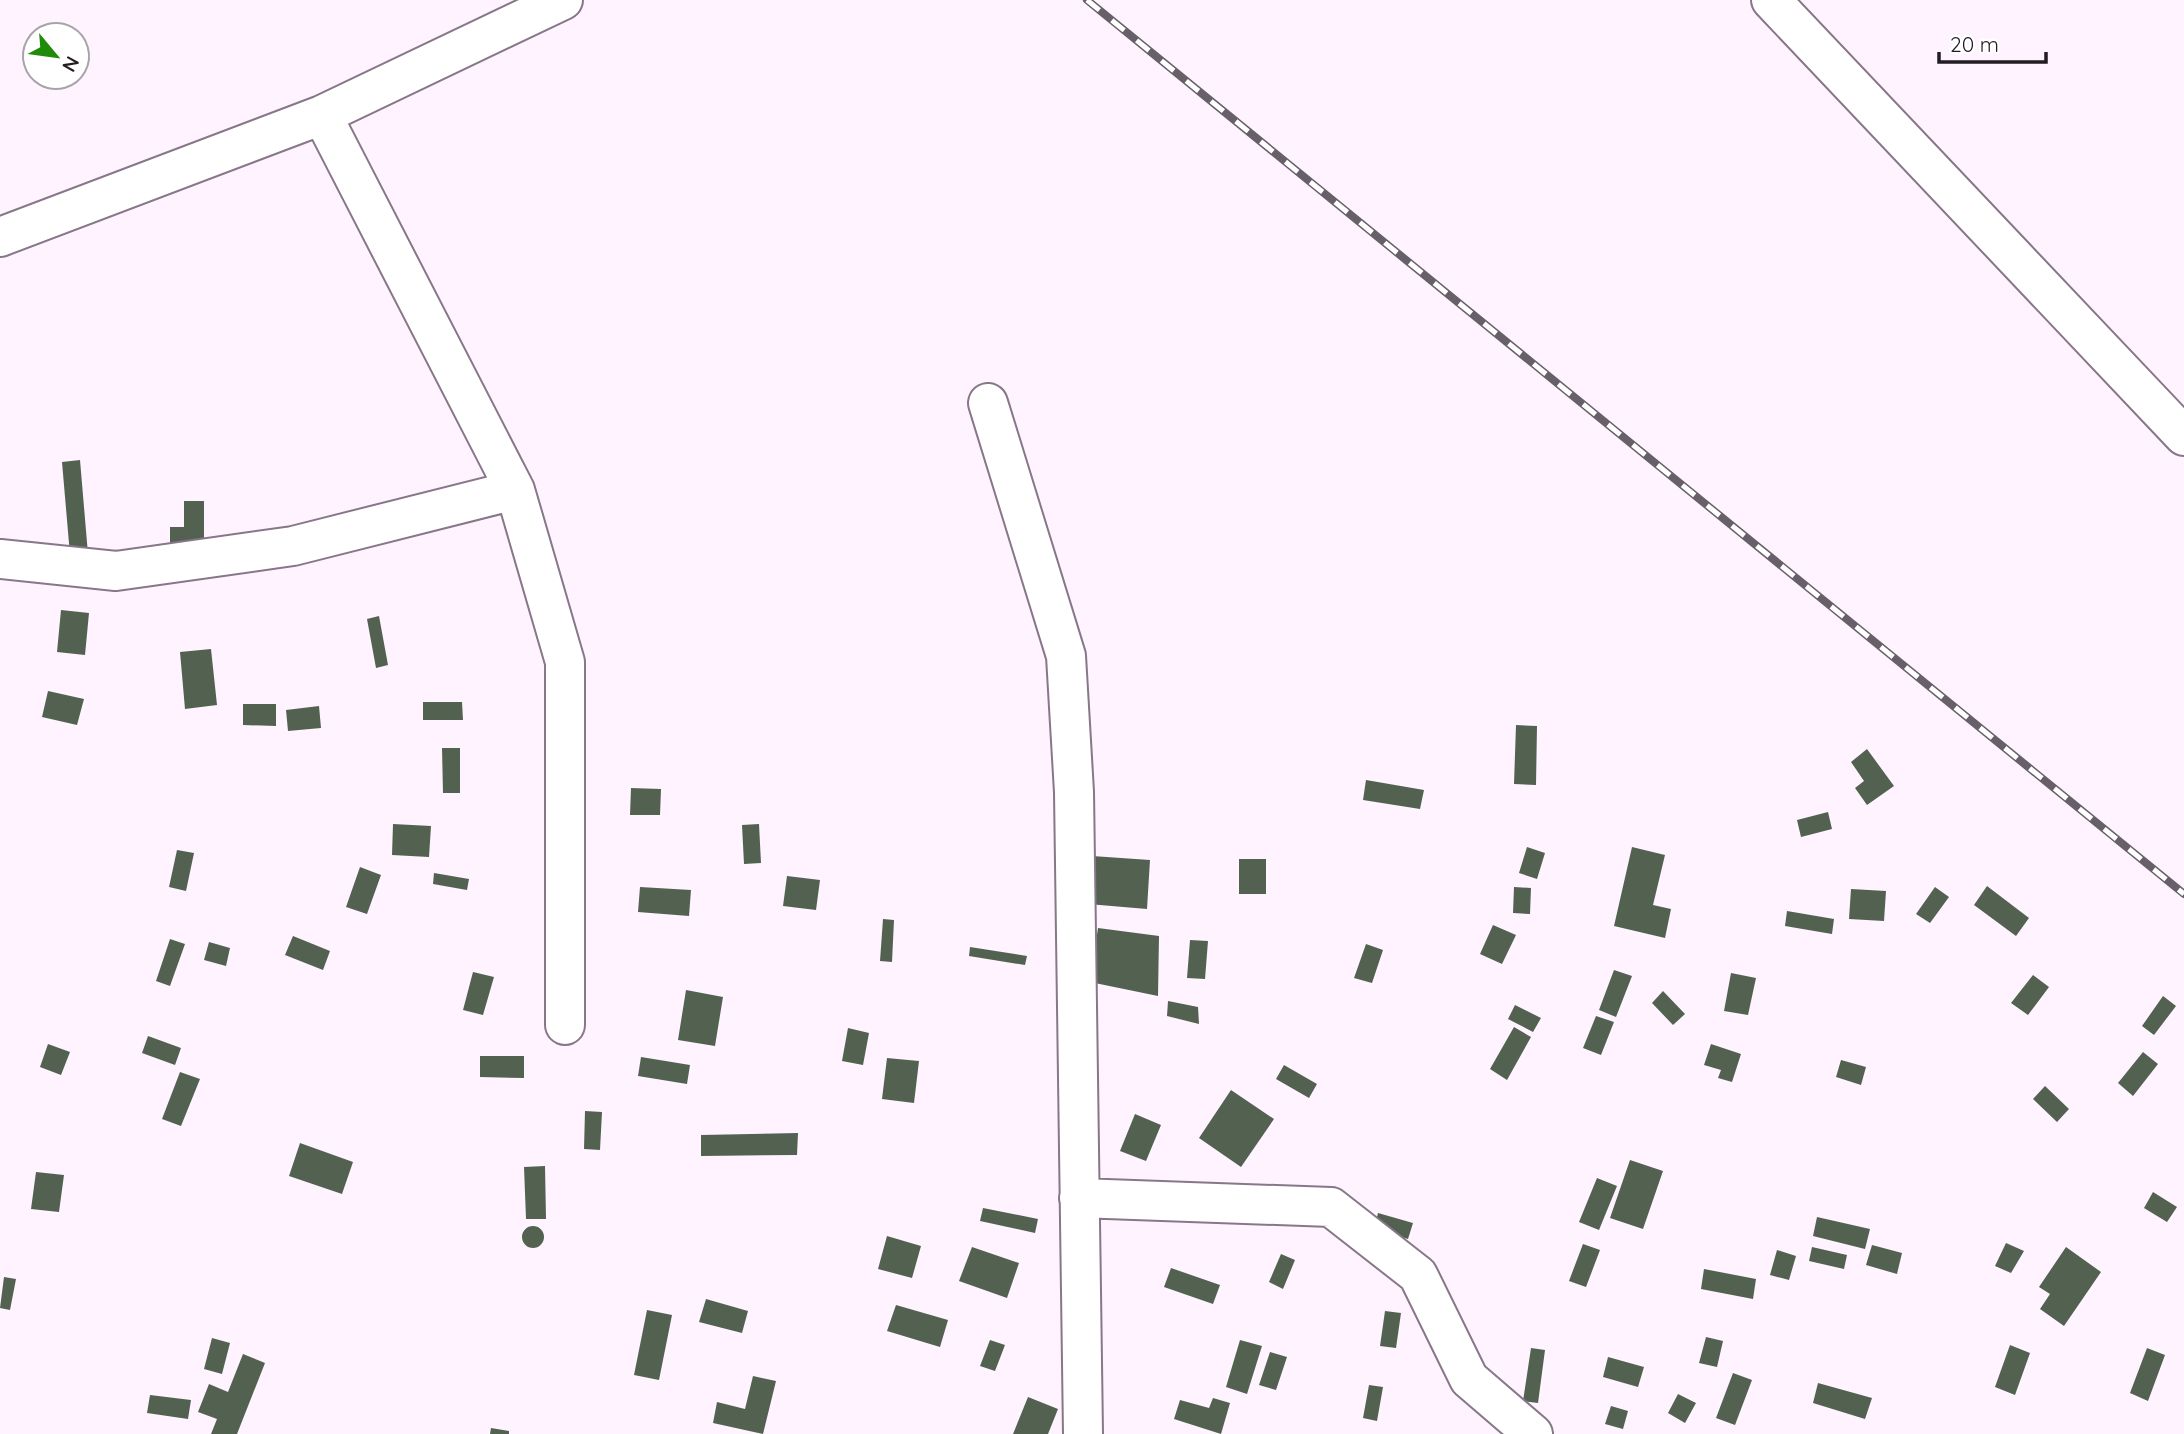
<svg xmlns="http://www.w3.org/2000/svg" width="2184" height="1434" viewBox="0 0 2184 1434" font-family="Quicksand,sans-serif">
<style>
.building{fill:#536250}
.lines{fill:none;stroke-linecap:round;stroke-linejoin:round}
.street-casing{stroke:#877789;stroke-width:42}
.street{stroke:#fff;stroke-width:38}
.rail-casing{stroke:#686069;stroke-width:8}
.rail{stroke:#fff;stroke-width:5;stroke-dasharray:16;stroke-linecap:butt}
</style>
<rect width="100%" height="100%" fill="#fef3ff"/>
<path class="building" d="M 80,460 L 88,554 L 70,555 L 62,462 Z
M 184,501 L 204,501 L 204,547 L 170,547 L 170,527 L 184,527 Z
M 61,610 L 89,613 L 85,655 L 57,652 Z
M 379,616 L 388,665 L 376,668 L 367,619 Z
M 211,649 L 217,705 L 185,709 L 180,652 Z
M 48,691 L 84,699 L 77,725 L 42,717 Z
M 423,702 L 462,702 L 463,720 L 423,720 Z
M 243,704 L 276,704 L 276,726 L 243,725 Z
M 319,706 L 321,728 L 288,731 L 286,710 Z
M 1516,725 L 1537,726 L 1536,785 L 1514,784 Z
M 442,748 L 460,748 L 460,793 L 443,793 Z
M 1867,749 L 1894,786 L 1867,805 L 1855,788 L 1864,781 L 1851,762 Z
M 1366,780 L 1424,790 L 1420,809 L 1363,800 Z
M 631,788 L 661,789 L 660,815 L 630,815 Z
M 1828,812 L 1832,829 L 1801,837 L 1797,820 Z
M 393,824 L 431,826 L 429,857 L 392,855 Z
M 759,824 L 761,863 L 744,864 L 742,825 Z
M 1527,847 L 1545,853 L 1537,879 L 1519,873 Z
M 1632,847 L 1665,855 L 1653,905 L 1671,909 L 1665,938 L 1614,926 Z
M 177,850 L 194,853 L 186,891 L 169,887 Z
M 1092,856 L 1150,860 L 1147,909 L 1088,904 Z
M 1239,859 L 1266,859 L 1266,894 L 1239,894 Z
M 360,867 L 381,875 L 367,914 L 346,907 Z
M 434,873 L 469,879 L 467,890 L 433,884 Z
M 787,876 L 820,880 L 816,910 L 783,906 Z
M 1987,886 L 2029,918 L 2016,936 L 1974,905 Z
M 640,887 L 691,890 L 689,916 L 638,912 Z
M 1514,887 L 1531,888 L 1530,914 L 1513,913 Z
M 1935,887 L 1949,897 L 1930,923 L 1916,914 Z
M 1851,889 L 1886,891 L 1884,921 L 1849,919 Z
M 1787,911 L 1834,919 L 1832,934 L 1785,926 Z
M 883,919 L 894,920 L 892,962 L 880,961 Z
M 1493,925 L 1516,935 L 1502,964 L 1480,954 Z
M 1098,928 L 1159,936 L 1158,996 L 1090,982 Z
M 293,936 L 330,951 L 323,970 L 285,955 Z
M 170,939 L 185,944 L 170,986 L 156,981 Z
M 1190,940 L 1208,941 L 1205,979 L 1187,978 Z
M 209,942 L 230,948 L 226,966 L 204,960 Z
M 1366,944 L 1383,950 L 1372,983 L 1354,978 Z
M 970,947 L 1027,956 L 1025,965 L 969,956 Z
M 1614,970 L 1632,976 L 1616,1017 L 1599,1010 Z
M 473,972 L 494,977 L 483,1015 L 463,1010 Z
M 1731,973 L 1756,978 L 1748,1015 L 1724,1011 Z
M 2033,975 L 2049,987 L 2028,1015 L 2011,1003 Z
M 686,990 L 723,997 L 715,1046 L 678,1040 Z
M 1663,991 L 1685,1014 L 1673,1025 L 1652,1003 Z
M 2163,996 L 2176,1006 L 2154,1035 L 2142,1026 Z
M 1168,1001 L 1198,1007 L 1199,1024 L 1167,1016 Z
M 1515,1005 L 1541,1018 L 1533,1032 L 1508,1019 Z
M 1596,1016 L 1614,1022 L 1601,1055 L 1583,1048 Z
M 1514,1027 L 1531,1037 L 1507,1080 L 1490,1069 Z
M 848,1028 L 869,1033 L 863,1065 L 842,1061 Z
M 148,1036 L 181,1048 L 175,1065 L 142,1053 Z
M 48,1044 L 70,1052 L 61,1075 L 40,1067 Z
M 1711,1044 L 1741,1054 L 1732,1082 L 1718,1078 L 1721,1070 L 1704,1065 Z
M 2143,1052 L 2158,1064 L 2133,1096 L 2118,1083 Z
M 480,1056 L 524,1056 L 524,1078 L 480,1077 Z
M 641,1057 L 690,1065 L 687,1084 L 638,1076 Z
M 887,1058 L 919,1061 L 914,1103 L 882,1099 Z
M 1841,1060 L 1866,1067 L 1861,1085 L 1836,1077 Z
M 1284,1065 L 1317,1084 L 1309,1098 L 1276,1079 Z
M 180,1072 L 200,1079 L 181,1126 L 162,1119 Z
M 2045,1086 L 2069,1109 L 2057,1122 L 2033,1099 Z
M 1231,1090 L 1274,1119 L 1241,1167 L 1199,1138 Z
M 585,1111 L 602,1112 L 600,1150 L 584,1149 Z
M 1135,1114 L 1161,1125 L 1146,1161 L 1120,1151 Z
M 798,1133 L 797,1155 L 701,1156 L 701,1135 Z
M 300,1143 L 353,1162 L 342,1194 L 289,1176 Z
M 1630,1160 L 1663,1171 L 1643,1229 L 1610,1218 Z
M 545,1166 L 546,1219 L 526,1219 L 524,1167 Z
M 36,1172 L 64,1175 L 59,1212 L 31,1209 Z
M 1597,1178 L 1617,1186 L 1599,1230 L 1579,1222 Z
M 2153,1192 L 2177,1207 L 2167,1222 L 2144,1208 Z
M 983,1208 L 1038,1219 L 1035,1233 L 980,1221 Z
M 1378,1213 L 1413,1223 L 1408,1239 L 1374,1229 Z
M 1817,1217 L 1870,1229 L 1865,1249 L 1813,1236 Z
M522 1237a11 11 0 1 1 22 0a11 11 0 1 1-22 0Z
M 887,1236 L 921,1246 L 912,1278 L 878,1269 Z
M 2006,1243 L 2024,1251 L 2011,1273 L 1995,1266 Z
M 1583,1244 L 1600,1250 L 1586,1287 L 1569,1281 Z
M 1872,1245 L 1902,1253 L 1897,1274 L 1866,1265 Z
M 972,1247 L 1019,1263 L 1007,1298 L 959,1281 Z
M 1812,1247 L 1847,1255 L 1844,1269 L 1809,1261 Z
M 2066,1247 L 2101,1272 L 2064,1326 L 2040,1309 L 2050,1294 L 2039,1287 Z
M 1777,1250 L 1796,1256 L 1789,1280 L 1770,1275 Z
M 1281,1254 L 1295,1260 L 1283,1289 L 1269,1282 Z
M 1171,1268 L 1220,1285 L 1213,1304 L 1164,1287 Z
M 1704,1269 L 1756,1279 L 1753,1299 L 1701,1289 Z
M 4,1277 L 16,1279 L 10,1310 L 0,1308 Z
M 706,1299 L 748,1311 L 742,1333 L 699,1322 Z
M 896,1305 L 948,1320 L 940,1347 L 887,1331 Z
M 647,1310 L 672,1315 L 659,1380 L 634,1375 Z
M 1385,1311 L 1401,1313 L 1396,1348 L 1380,1346 Z
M 1706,1337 L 1723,1341 L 1717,1367 L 1699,1363 Z
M 212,1338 L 230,1343 L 222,1374 L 204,1369 Z
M 990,1340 L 1005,1345 L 995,1371 L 980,1366 Z
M 1240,1340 L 1262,1346 L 1247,1394 L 1226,1387 Z
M 2010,1345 L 2030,1353 L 2015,1395 L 1995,1387 Z
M 1531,1348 L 1545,1350 L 1538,1403 L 1523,1401 Z
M 2147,1348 L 2165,1355 L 2148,1401 L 2130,1393 Z
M 1270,1352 L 1287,1357 L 1276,1390 L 1259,1385 Z
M 243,1354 L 265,1363 L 237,1434 L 211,1434 L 217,1419 L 198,1412 L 209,1384 L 228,1392 Z
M 1608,1357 L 1644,1367 L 1638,1387 L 1603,1377 Z
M 1733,1373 L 1752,1380 L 1735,1425 L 1716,1418 Z
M 753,1376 L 776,1381 L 763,1434 L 713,1423 L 717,1402 L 745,1409 Z
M 1818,1383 L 1872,1398 L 1865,1419 L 1813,1403 Z
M 1369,1385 L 1383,1387 L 1377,1421 L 1363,1418 Z
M 1678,1394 L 1696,1403 L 1685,1423 L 1668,1413 Z
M 150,1395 L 191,1400 L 188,1419 L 147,1413 Z
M 1028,1397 L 1058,1409 L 1048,1434 L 1013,1434 Z
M 1213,1398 L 1230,1403 L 1221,1434 L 1174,1419 L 1180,1400 L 1209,1408 Z
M 1611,1406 L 1628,1411 L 1623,1429 L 1605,1424 Z
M 491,1428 L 509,1431 L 509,1434 L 490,1434 Z"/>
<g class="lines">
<defs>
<path id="street" d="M 1771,0 L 2184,436
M 322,115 L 515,490 L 565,662 L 565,1025
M 0,237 L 322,115 L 563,0
M 988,403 L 1066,656 L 1074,792 L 1083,1434
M 0,559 L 116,571 L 293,546 L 515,490
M 1079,1198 L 1331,1207 L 1418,1275 L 1469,1379 L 1533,1434"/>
</defs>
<use href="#street" class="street-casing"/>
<use href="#street" class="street"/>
<defs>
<path id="rail" d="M 1087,0 L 2184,894"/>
</defs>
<use href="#rail" class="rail-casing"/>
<use href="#rail" class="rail"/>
</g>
<g transform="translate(56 56) rotate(119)"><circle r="33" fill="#ffffff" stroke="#a7a4a7" stroke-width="2"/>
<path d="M0-5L12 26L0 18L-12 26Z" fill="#1f8b08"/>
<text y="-10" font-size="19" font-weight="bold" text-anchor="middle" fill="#231c23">N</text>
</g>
<path d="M1939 52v10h107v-10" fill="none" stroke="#231c23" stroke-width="3.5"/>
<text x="1950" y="52" font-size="21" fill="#231c23" stroke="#ffffff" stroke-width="5" paint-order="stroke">20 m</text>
</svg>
